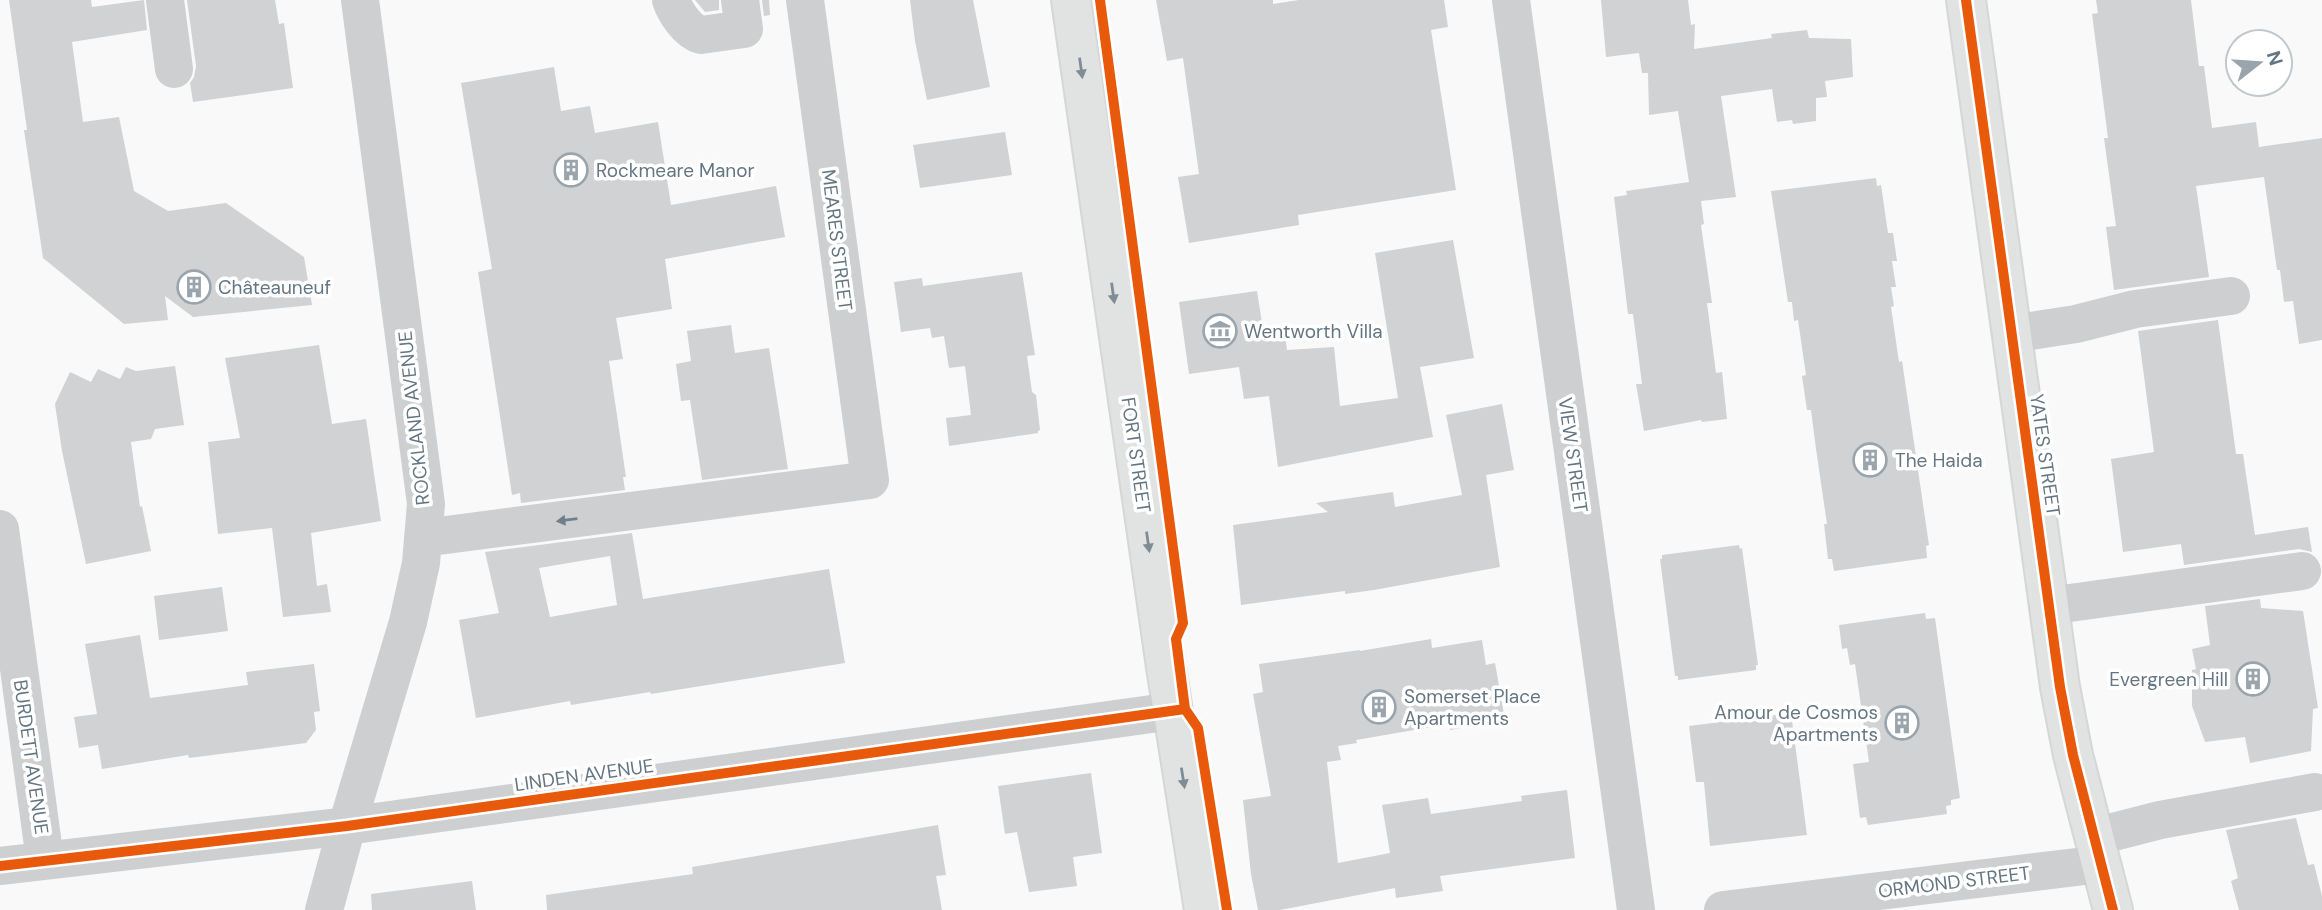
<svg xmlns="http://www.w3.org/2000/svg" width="2322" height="910" viewBox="0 0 2322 910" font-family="'DM Sans',sans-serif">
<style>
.building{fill:#d0d2d3;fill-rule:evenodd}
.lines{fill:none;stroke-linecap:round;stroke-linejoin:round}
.major-casing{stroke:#d5d6d7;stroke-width:42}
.minor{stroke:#cecfd0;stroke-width:38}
.major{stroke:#e1e2e2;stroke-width:38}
.cycleway-casing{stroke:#fff;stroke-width:15}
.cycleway{stroke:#e8590c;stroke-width:10}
.oneway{fill:#7e8c96}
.oneway2{fill:#707f8b}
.labels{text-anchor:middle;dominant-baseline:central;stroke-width:7;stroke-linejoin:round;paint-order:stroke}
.poi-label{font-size:19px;fill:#657683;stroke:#fff;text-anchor:start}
.street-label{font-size:19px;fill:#657683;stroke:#fff}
</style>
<rect width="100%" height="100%" fill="#f9f9f9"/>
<path class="building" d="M 9,0 L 91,0 L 92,7 L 144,0 L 147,30 L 72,42 L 83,122 L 119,117 L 134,191 L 168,211 L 226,203 L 304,257 L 312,305 L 193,317 L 165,296 L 168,320 L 124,324 L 43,258 L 24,130 L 27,130 Z
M 187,0 L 275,0 L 279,24 L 284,23 L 293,88 L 193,102 L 190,83 L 194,77 L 196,66 Z
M 695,0 L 719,0 L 719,10 L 705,12 Z
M 762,0 L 769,0 L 770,15 L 764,16 Z
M 910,0 L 973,0 L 990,87 L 927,100 L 915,41 Z
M 1156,0 L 1273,0 L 1273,4 L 1299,0 L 1444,0 L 1448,27 L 1431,30 L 1456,190 L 1298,215 L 1299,225 L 1189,243 L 1178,177 L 1199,174 L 1183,58 L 1167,61 Z
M 1601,0 L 1688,0 L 1691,25 L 1695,24 L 1694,49 L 1772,38 L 1771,34 L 1807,30 L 1809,38 L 1851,39 L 1853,77 L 1825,81 L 1827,97 L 1816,98 L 1816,121 L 1793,124 L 1792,120 L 1777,122 L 1772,89 L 1721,96 L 1736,197 L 1701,201 L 1704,224 L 1701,225 L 1712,303 L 1707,303 L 1716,373 L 1722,372 L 1727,419 L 1702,422 L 1701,420 L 1644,431 L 1636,384 L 1642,384 L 1633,314 L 1628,314 L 1614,197 L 1627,195 L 1626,191 L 1689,182 L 1678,111 L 1649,115 L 1648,73 L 1642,73 L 1639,53 L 1606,57 Z
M 2096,0 L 2191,0 L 2199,66 L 2204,66 L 2212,128 L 2256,122 L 2259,147 L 2322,138 L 2322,340 L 2299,344 L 2293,301 L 2284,302 L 2280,270 L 2277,270 L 2264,177 L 2196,186 L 2209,277 L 2114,290 L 2106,227 L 2116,226 L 2104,138 L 2108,138 L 2092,14 L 2098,13 Z
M 554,67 L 561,111 L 590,106 L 595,133 L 658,122 L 671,205 L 776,186 L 785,237 L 665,259 L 672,309 L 616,318 L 623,359 L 609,361 L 626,477 L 623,477 L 625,490 L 521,503 L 520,493 L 512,495 L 478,272 L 492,269 L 461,83 Z
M 1005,132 L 1012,175 L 920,188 L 913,145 Z
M 1876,178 L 1877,186 L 1881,185 L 1888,233 L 1893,233 L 1897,261 L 1892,261 L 1896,287 L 1891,287 L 1894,306 L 1891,307 L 1899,362 L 1902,361 L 1929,545 L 1926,546 L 1927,558 L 1834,571 L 1832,559 L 1828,559 L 1824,524 L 1827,524 L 1816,449 L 1811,410 L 1807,410 L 1802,376 L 1806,375 L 1798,320 L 1794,321 L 1792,302 L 1788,302 L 1771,191 Z
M 1453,240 L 1474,358 L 1420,367 L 1433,437 L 1278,467 L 1269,396 L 1244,399 L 1239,367 L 1189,374 L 1179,302 L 1257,291 L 1263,329 L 1284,326 L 1287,350 L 1334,347 L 1340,406 L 1398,398 L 1375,253 Z
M 1022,272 L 1035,355 L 1027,356 L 1032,392 L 1036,395 L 1040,430 L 1038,431 L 1038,433 L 949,446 L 946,418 L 971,415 L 965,366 L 949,368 L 944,336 L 932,338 L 930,328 L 901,332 L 894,282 L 922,278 L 923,286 Z
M 2218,320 L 2236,454 L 2243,454 L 2255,535 L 2308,527 L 2312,552 L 2299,549 L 2184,565 L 2181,544 L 2123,552 L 2111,459 L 2154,452 L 2138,331 Z
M 731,325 L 735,353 L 769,348 L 788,469 L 702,480 L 690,400 L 681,401 L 676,364 L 691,361 L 687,331 Z
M 319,345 L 332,424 L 366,419 L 381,521 L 311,533 L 317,586 L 327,584 L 331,612 L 283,617 L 272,528 L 218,534 L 208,442 L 240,438 L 225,358 Z
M 175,366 L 184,425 L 155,429 L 151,439 L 131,442 L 140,507 L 142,506 L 151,551 L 86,564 L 62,451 L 55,404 L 70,372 L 91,382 L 98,369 L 120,379 L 126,367 L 136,371 Z
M 1502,404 L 1514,470 L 1486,475 L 1500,567 L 1374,590 L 1345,594 L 1345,591 L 1241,605 L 1233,525 L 1328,512 L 1316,503 L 1393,492 L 1395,507 L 1462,495 L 1446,415 Z
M 632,533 L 643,599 L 829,569 L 845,663 L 651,694 L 650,692 L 571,705 L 570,701 L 476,718 L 459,620 L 499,613 L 485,552 ZM 610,556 L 617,605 L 550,617 L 539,568 Z
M 1739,545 L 1740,549 L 1742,548 L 1758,665 L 1756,665 L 1756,670 L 1678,680 L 1678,676 L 1675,676 L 1660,559 L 1662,559 L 1662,555 Z
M 222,587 L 228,631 L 159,640 L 154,596 Z
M 2260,599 L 2261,608 L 2303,611 L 2318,708 L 2313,709 L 2311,751 L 2250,763 L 2245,737 L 2205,742 L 2192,706 L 2192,670 L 2196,669 L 2192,649 L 2210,645 L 2205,606 Z
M 1925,613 L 1926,619 L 1935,618 L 1960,798 L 1951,800 L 1951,805 L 1946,806 L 1947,814 L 1868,825 L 1866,817 L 1860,818 L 1853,764 L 1869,762 L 1855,664 L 1850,665 L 1847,648 L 1842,649 L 1839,625 Z
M 140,635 L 150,698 L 248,685 L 246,672 L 314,664 L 320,711 L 314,712 L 316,730 L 306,743 L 189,758 L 188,755 L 102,769 L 98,745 L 79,748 L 74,717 L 97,714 L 85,644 Z
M 1431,639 L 1432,648 L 1482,640 L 1486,665 L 1495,663 L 1505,720 L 1450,730 L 1449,724 L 1356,740 L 1357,743 L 1338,746 L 1341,760 L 1327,762 L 1338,863 L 1390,853 L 1382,805 L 1428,798 L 1431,814 L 1522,801 L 1521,796 L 1567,790 L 1575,858 L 1440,876 L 1443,891 L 1396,898 L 1395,888 L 1280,910 L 1258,910 L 1251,874 L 1243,800 L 1271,796 L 1253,694 L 1263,692 L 1259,664 L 1360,650 L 1360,651 Z
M 1791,713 L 1807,835 L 1710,846 L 1704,782 L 1696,782 L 1689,726 Z
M 1091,773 L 1102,853 L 1073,857 L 1077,886 L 1029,892 L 1017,832 L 1005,834 L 998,786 Z
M 2296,818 L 2308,865 L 2314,864 L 2322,896 L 2322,910 L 2239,910 L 2231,881 L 2238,878 L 2226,830 Z
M 938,825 L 946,875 L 936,876 L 942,910 L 547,910 L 546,895 L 693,874 L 692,867 Z
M 472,881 L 476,910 L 372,910 L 371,894 Z"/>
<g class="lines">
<defs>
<path id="major" d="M 1071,0 L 1166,667 L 1204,910
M 1966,0 L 2060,687 L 2073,755 L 2113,910"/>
</defs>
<use href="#major" class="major-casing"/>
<path class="minor" d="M 165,0 L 174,69
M 671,0 C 675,12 688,32 701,35 L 744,29 L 740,0
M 1511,0 L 1636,910
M 2011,334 L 2076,324 L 2135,309 L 2231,296
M 0,529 L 45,860
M 423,538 L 870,480 L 805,0
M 2048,606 L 2302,571
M 2094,837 L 2160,820 L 2315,792
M 0,866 L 347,826 L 1173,711
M 324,910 L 347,826 L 408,622 L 421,563 L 426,504 L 360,0
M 1723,910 L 2101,864"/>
<use href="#major" class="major"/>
<defs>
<path id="cycleway" d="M 1100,0 L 1183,623 L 1176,639 L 1185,709 L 1198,728 L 1227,910
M 1966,0 L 2060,687 L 2073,755 L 2113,910
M 0,866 L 347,826 L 1185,709"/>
</defs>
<use href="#cycleway" class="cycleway-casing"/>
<use href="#cycleway" class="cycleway"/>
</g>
<defs><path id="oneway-solid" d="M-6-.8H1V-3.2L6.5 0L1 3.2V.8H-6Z" transform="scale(1.75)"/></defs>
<g class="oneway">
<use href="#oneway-solid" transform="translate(1081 68) rotate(82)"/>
<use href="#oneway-solid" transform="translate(1113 293) rotate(82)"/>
<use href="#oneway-solid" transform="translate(1148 542) rotate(82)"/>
<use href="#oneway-solid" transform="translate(1183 778) rotate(81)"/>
</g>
<use class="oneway2" href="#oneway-solid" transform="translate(567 520) rotate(173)"/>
<defs>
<symbol id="building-ring" viewBox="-11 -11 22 22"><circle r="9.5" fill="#fff" stroke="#99a4ac" stroke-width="1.5"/><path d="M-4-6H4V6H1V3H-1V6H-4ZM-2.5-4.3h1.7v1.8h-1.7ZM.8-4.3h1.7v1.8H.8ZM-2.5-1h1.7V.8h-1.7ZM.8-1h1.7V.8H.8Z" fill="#99a4ac"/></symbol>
<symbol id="museum-ring" viewBox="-11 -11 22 22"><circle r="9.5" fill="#fff" stroke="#99a4ac" stroke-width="1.5"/><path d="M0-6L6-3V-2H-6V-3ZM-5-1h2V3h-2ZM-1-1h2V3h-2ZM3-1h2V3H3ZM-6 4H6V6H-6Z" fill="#99a4ac"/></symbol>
</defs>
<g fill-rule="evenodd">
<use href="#building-ring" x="552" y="151" width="38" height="38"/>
<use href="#building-ring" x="175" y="268" width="38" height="38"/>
<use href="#museum-ring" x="1201" y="312" width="38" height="38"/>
<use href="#building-ring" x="1851" y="441" width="38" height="38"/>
<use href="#building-ring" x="2234" y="660" width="38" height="38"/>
<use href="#building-ring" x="1360" y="688" width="38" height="38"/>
<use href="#building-ring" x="1883" y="704" width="38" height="38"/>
</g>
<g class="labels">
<g class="poi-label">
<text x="596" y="170">Rockmeare Manor</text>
<text x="218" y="287">Châteauneuf</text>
<text x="1244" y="331">Wentworth Villa</text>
<text x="1895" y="460">The Haida</text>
<text x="2228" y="679" text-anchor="end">Evergreen Hill</text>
<text x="1404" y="696">Somerset Place<tspan x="1404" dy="22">Apartments</tspan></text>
<text x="1878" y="712" text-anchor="end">Amour de Cosmos<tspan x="1878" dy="22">Apartments</tspan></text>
</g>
<g class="street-label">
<text transform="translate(837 240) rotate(83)">MEARES STREET</text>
<text transform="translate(414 418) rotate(-96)">ROCKLAND AVENUE</text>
<text transform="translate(1136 455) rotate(82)">FORT STREET</text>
<text transform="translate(1573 455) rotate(82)">VIEW STREET</text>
<text transform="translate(2045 455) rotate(82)">YATES STREET</text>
<text transform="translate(31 757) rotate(82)">BURDETT AVENUE</text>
<text transform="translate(584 775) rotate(-8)">LINDEN AVENUE</text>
<text transform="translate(1954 882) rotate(-7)">ORMOND STREET</text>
</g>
</g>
<g transform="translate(2259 63) rotate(73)"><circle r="33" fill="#ffffff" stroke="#c1c8cd" stroke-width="2"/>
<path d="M0-5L12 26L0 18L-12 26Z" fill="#99a4ac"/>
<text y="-10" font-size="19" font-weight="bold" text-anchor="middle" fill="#657683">N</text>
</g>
</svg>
